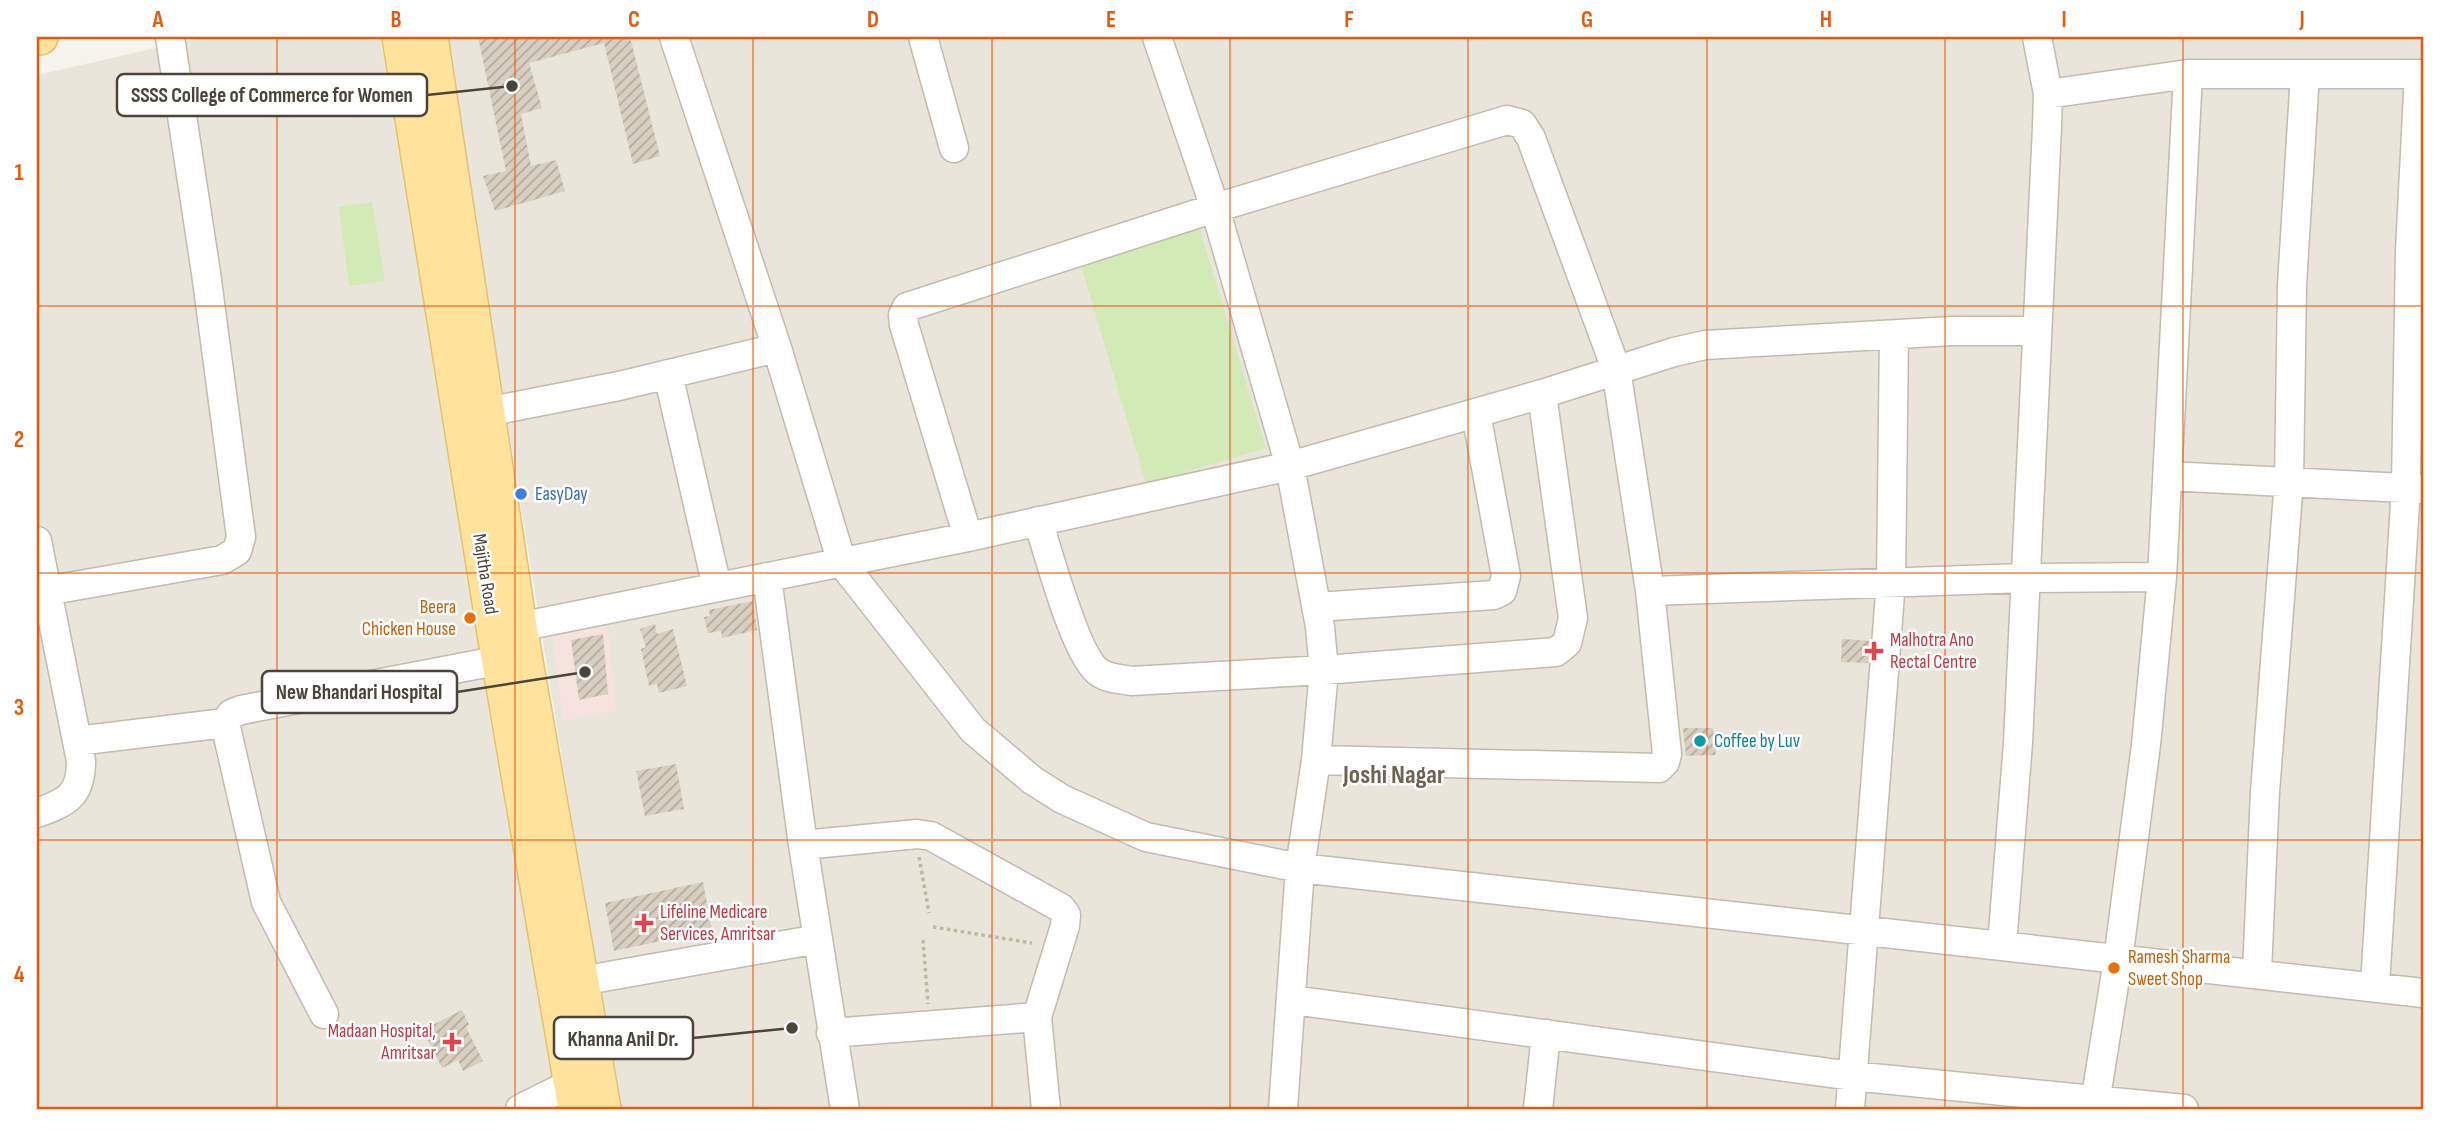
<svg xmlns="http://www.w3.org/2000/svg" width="2460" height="1146" viewBox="0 0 2460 1146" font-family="'Sofia Sans Condensed',sans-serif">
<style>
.residential{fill:#eae5da}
.medical{fill:#f6e3e0}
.green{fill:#d2eab5}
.building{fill:url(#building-hatch)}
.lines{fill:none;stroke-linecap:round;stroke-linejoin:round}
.minor-casing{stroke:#c2bbae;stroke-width:31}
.major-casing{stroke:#e6c16a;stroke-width:38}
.path{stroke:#c4b79f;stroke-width:3.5;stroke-dasharray:3.5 3.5;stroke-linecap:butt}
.minor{stroke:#fff;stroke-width:28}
.major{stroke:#ffe39c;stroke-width:35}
.grid{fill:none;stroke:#e8590c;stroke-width:2;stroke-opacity:0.55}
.shop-dot{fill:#3f7fe0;stroke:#fff;stroke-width:2.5}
.food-dot{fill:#e8710a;stroke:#fff;stroke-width:2.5}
.health-dot{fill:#e0444e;stroke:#fff;stroke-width:2.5}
.culture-dot{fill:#0f9aa8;stroke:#fff;stroke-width:2.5}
.labels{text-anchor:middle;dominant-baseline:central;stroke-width:5;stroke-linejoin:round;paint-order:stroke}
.shop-label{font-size:19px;fill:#366cbe;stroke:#fff;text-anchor:start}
.street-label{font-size:19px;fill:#4b4439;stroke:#fff}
.food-label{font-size:19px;fill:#c56008;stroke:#fff;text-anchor:end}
.health-label{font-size:19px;fill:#be3a42;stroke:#fff;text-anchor:start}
.culture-label{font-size:19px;fill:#0d838f;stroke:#fff;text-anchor:start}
.district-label{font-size:26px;font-weight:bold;fill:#6e6250;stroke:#fff}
.leader{fill:none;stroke:#4b4439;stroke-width:2.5}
.callout-dot{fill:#4b4439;stroke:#fff;stroke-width:2.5}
.callout{fill:#fff;stroke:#4b4439;stroke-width:2.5}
.callout-label{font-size:21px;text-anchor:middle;font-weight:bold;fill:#4b4439}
.neatline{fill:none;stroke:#e8590c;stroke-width:2.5}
.grid-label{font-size:23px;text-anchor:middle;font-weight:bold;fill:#e8590c}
</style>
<defs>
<pattern id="building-hatch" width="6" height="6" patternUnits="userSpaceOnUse" patternTransform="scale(1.75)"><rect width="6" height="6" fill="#d8cfc1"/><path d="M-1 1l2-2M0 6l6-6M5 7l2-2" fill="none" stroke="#b1aa9e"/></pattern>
</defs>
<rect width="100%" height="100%" fill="#f6f3ec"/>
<path class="residential" d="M 205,37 L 380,37 L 566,1109 L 37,1109 L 37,75 Z
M 445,37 L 2423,37 L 2423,1109 L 619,1109 Z"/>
<path class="medical" d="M 607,621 L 616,710 L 563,721 L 553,634 Z"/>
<path class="green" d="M 372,202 L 385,281 L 349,286 L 339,207 Z
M 1198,223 L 1266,448 L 1146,484 L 1079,259 Z"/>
<path class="building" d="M 478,37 L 630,37 L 660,156 L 633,164 L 604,43 L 529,63 L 542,108 L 521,114 L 531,166 L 556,160 L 565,191 L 495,211 L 483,176 L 506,171 Z
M 753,601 L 757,630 L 722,638 L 721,631 L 708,633 L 704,617 L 710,616 L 709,610 Z
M 655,624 L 657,634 L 673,629 L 687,686 L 659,693 L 657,684 L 649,686 L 641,649 L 646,647 L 640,629 Z
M 603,634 L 608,694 L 579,700 L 571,640 Z
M 1842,639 L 1870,641 L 1868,663 L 1841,662 Z
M 1683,728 L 1713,728 L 1716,755 L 1686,756 Z
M 676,764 L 684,809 L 645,816 L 636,771 Z
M 703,882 L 712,930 L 614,951 L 605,903 Z
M 462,1010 L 469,1025 L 466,1027 L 483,1061 L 463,1071 L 458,1060 L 442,1068 L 423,1030 Z"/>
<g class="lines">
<defs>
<path id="minor" d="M 674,37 L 777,348 L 842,563 L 973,730 L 1032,780 L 1062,799 L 1146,837 L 1300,868 L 2423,993
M 923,37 L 954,148
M 1157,37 L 1215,208 L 1290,466 L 1320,627 L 1324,670 L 1316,760 L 1300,868 L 1283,1109
M 2048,94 L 2188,74 L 2423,74
M 668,374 L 717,587
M 466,416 L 619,386 L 777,348
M 2168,476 L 2423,489
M 1038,521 C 1048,551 1076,659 1100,673 C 1109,679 1121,679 1132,681 L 1324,670 L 1556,652 L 1567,643 L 1573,618 L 1542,394
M 968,537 L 904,325 L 903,315 L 907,307 L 1215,208 L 1507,120 L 1522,124 L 1531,138 L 1616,369 L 1650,591 L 2024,578 L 2162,577
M 37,541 L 81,761 C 81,796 67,802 37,813
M 767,577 L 803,845 L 845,1109
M 46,591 L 222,560 L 237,551 L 241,537 L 206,273 L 170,37
M 1317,607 L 1494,595 L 1502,591 L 1506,576 L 1476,413
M 519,627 L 968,537 L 1290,466 L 1542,394 L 1674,352 L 1705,345 L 1952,331 L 2035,331
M 77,741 L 225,723
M 1316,760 L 1659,768 L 1665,762 L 1667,754 L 1650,591
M 803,845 L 917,834 L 931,836 L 1061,908 L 1066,915 L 1065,926 L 1037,1017 L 1046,1109
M 2002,945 L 2018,743 L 2047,127 L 2048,94 L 2037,37
M 2257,972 L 2265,792 L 2289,480 L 2292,285 L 2305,74
M 581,981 L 818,939
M 2375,985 L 2406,487 L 2410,250 L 2419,74
M 1293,1000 L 1852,1076 L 2184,1109
M 324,1014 L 266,902 L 225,723 L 231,714 L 241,710 L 501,660
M 831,1033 L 1037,1017
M 520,1109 L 572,1083
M 1538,1109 L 1546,1034
M 1850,1109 L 1891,581 L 1894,335
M 2094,1109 L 2118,960 L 2146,745 L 2162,577 L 2188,74"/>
<path id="major" d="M 37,37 L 40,37
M 400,37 L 495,633 L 576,1109
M 430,37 L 519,627 L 603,1109"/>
</defs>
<use href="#minor" class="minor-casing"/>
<use href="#major" class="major-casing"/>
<path class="path" d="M 919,857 L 929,913
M 933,927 L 1032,943
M 923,940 L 928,1004"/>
<use href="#minor" class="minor"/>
<use href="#major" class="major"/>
</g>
<path class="grid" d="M 277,37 L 277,1109M 515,37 L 515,1109M 753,37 L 753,1109M 992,37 L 992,1109M 1230,37 L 1230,1109M 1468,37 L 1468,1109M 1707,37 L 1707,1109M 1945,37 L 1945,1109M 2183,37 L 2183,1109M 37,306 L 2423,306M 37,573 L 2423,573M 37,840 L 2423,840"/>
<circle class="shop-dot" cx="521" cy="494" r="7"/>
<g class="food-dot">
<circle cx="470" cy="618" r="7"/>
<circle cx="2114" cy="968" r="7"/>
</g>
<g class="health-dot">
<path d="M1870.5 640.5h7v7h7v7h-7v7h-7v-7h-7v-7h7z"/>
<path d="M640.5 912.5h7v7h7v7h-7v7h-7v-7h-7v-7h7z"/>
<path d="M448.5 1031.5h7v7h7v7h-7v7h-7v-7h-7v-7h7z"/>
</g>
<circle class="culture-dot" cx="1700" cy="741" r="7"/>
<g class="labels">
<g class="shop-label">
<text x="535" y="494">EasyDay</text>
</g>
<g class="street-label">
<text transform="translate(485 574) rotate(81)">Majitha Road</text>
</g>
<g class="food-label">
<text x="456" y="607">Beera<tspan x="456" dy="22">Chicken House</tspan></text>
<text x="2128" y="957" text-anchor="start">Ramesh Sharma<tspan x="2128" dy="22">Sweet Shop</tspan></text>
</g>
<g class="health-label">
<text x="1890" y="640">Malhotra Ano<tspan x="1890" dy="22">Rectal Centre</tspan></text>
<text x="660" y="912">Lifeline Medicare<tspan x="660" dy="22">Services, Amritsar</tspan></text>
<text x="436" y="1031" text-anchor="end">Madaan Hospital,<tspan x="436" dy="22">Amritsar</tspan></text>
</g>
<g class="culture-label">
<text x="1714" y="741">Coffee by Luv</text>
</g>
<g class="district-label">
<text x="1394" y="775">Joshi Nagar</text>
</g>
</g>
<path class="leader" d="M512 86L427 95M585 672L457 692M792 1028L693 1038"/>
<g class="callout-dot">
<circle cx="512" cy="86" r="7"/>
<circle cx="585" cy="672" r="7"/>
<circle cx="792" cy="1028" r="7"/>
</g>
<g class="callout">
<rect x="117" y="74" width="310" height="42" rx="7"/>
<rect x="262" y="671" width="195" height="42" rx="7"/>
<rect x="554" y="1017" width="139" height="42" rx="7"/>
</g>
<g class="callout-label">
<text x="272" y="102">SSSS College of Commerce for Women</text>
<text x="359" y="699">New Bhandari Hospital</text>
<text x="623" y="1046">Khanna Anil Dr.</text>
</g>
<rect width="2460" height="1146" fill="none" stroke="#ffffff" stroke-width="77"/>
<rect x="38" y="38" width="2384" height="1070" class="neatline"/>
<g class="grid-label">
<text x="158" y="27">A</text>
<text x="396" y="27">B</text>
<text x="634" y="27">C</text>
<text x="873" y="27">D</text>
<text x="1111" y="27">E</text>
<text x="1349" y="27">F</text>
<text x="1587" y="27">G</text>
<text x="1826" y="27">H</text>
<text x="2064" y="27">I</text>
<text x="2302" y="27">J</text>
<text x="19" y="180">1</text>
<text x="19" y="447">2</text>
<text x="19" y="715">3</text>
<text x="19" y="982">4</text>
</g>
</svg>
